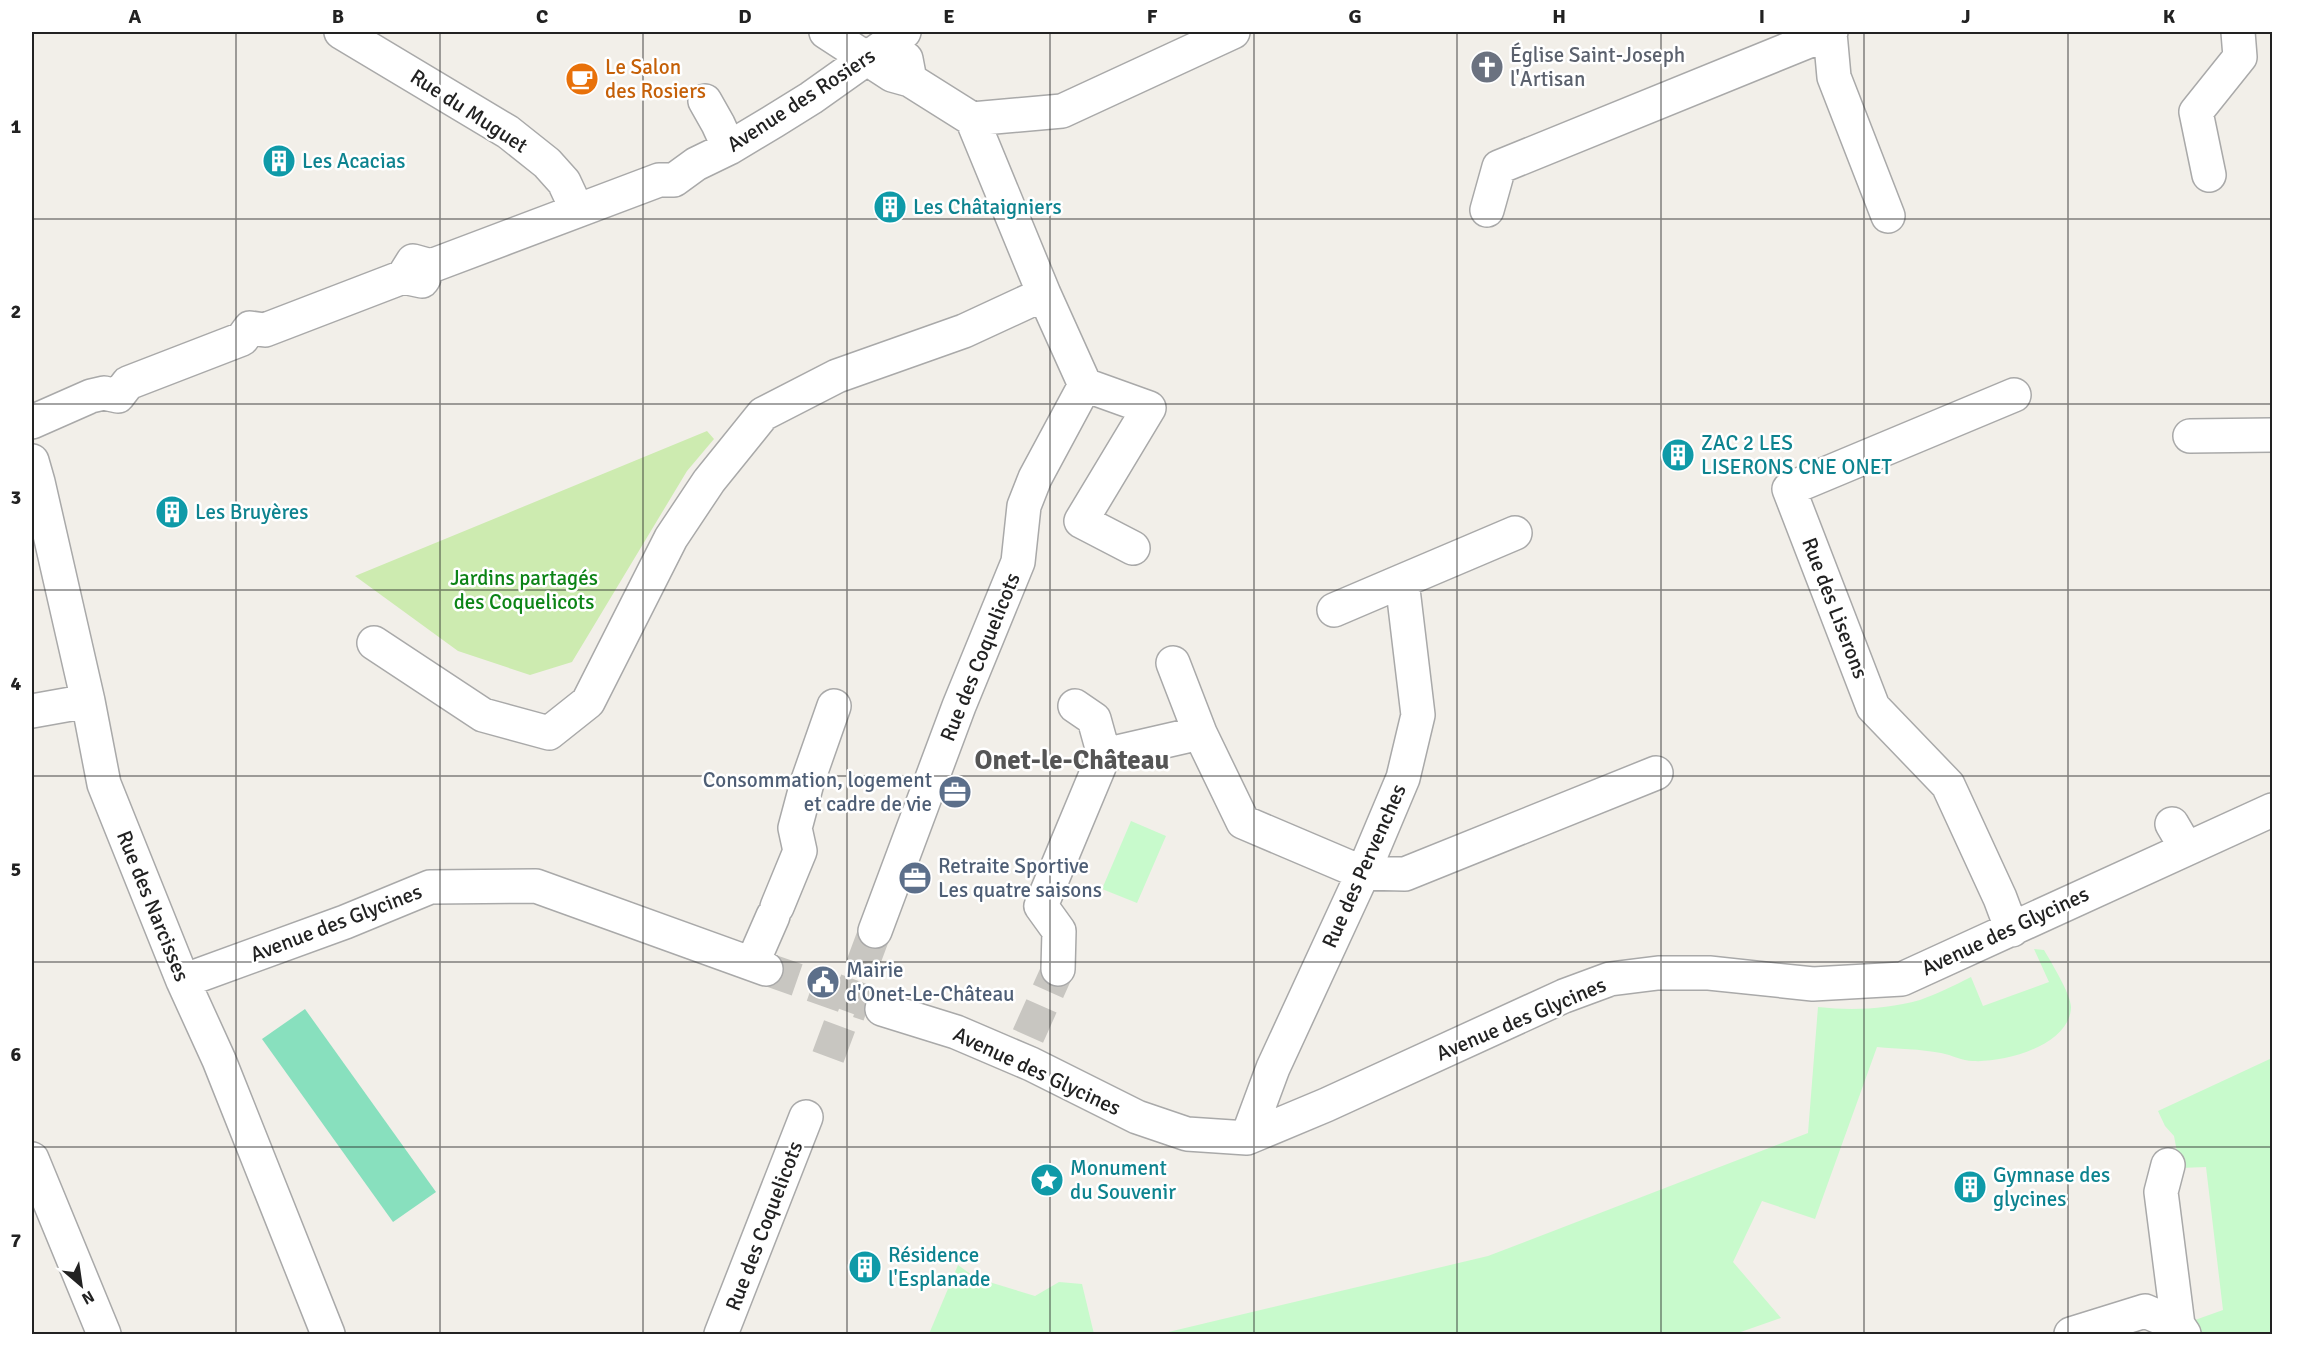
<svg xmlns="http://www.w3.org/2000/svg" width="2304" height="1366" viewBox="0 0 2304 1366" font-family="Signika,sans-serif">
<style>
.grass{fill:#cdebb0}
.park{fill:#c8facc}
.pitch{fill:#88e0be}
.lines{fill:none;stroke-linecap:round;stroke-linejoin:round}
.minor-tunnel{stroke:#c8c6c1;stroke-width:33;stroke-dasharray:33 16;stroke-linecap:butt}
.minor-casing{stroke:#a9a9a9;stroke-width:36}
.minor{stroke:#fff;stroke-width:33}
.grid{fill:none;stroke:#222;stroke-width:1.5;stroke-opacity:0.55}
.labels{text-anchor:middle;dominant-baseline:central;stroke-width:5;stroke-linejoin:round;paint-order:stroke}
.worship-label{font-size:21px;fill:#5b616d;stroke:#fff;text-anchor:start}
.food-label{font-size:21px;fill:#c56008;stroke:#fff;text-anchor:start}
.street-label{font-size:21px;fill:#222;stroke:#fff}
.culture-label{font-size:21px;fill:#0d838f;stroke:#fff;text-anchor:start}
.park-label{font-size:21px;fill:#0c8416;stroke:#fff}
.service-label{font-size:21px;fill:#4e5e75;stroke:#fff;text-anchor:start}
.district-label{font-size:27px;font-weight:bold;fill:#555;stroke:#fff}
.neatline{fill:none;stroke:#222;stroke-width:2}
.grid-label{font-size:20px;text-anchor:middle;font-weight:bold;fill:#222}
</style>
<rect width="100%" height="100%" fill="#f2efe9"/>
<path class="grass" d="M 707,431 L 714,439 L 687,471 L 572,662 L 530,675 L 458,651 L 355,576 Z"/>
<path class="park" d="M 1131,821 L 1166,836 L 1137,903 L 1102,889 Z
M 2034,949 L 2044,950 C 2051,962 2072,996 2071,1008 C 2069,1046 2003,1063 1973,1061 C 1962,1061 1952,1055 1941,1053 C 1920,1049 1898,1049 1877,1047 L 1815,1219 L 1762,1201 L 1733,1262 L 1781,1318 L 1735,1334 L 1160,1334 L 1488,1256 L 1808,1133 L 1818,1007 C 1853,1011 1886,1009 1920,1000 C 1937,994 1955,985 1971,977 L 1983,1006 L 2049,982 Z
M 2272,1058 L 2272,1334 L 2202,1334 L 2195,1320 L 2223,1310 L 2206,1167 L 2180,1168 L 2174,1136 L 2165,1126 L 2158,1111 Z
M 958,1265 L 976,1278 L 1035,1296 L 1059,1282 L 1082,1284 L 1094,1334 L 929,1334 Z"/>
<path class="pitch" d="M 305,1009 L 436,1192 L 393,1222 L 262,1039 Z"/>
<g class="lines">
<path class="minor-tunnel" d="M 766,969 L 869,1005
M 1028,1036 L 1058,969
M 828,1057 L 875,931"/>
<defs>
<path id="minor" d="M 341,32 L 508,132 L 547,163 L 564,182 L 577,210
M 826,32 L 892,75 L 910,80 L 906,59
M 1830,33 L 1834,77 L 1888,216
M 910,80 L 972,119 L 1062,111 L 1233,32
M 705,101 L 718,124 L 729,148
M 2209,175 L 2196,112 L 2240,57 L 2238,32
M 1487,210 L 1499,167 L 1831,32
M 403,277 L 413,261 L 431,266 L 659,180 L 674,180 L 696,164 L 729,148 L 774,121 L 811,98 L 904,32
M 1085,385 L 1149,408 L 1081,521 L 1133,548
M 32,422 L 91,396 L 104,393 L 118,396 L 128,383 L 242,339 L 250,328 L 265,330 L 403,277 L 422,281 L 424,278
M 2190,436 L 2272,435
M 32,461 L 38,482 L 88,701 L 104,784 L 183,981 L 219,1060 L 328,1334
M 1334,610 L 1402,581
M 374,643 L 483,715 L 549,733 L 588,702 L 671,538 L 709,481 L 763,414 L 837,376 L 964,331 L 1044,294
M 1173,663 L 1200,733 L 1243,822 L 1363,873 L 1405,874 L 1656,773
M 1075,706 L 1094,719 L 1104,755
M 32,711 L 88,701
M 2172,824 L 2186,848
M 777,907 L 800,851 L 795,828 L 807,783 L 834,706
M 2012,930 L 2000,898 L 1948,785 L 1873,707 L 1789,489 L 2014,395
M 875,931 L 959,706 L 1018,562 L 1024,506 L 1035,478 L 1085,385 L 1044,294 L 972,119
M 752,964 L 773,916
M 1058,969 L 1059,931 L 1041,906 L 1104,755 L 1200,733
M 183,981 L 345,922 L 430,887 L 536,886 L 766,969
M 882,1009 L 956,1032 L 1031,1064 L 1137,1117 L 1187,1134 L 1247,1138 L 1326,1105 L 1564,996 L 1610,979 L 1658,973 L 1709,973 L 1813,984 L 1902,979 L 2272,810
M 1247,1138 L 1273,1068 L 1363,873 L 1403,778 L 1418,715 L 1402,581 L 1515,533
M 32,1159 L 104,1334
M 2168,1165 L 2161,1192 L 2178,1325 L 2184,1334
M 721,1334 L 806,1117
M 2071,1334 L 2145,1311 L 2178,1325"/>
</defs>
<use href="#minor" class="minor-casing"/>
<use href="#minor" class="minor"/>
</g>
<path class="grid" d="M 236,32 L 236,1334M 440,32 L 440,1334M 643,32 L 643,1334M 847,32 L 847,1334M 1050,32 L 1050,1334M 1254,32 L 1254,1334M 1457,32 L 1457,1334M 1661,32 L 1661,1334M 1864,32 L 1864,1334M 2068,32 L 2068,1334M 32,219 L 2272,219M 32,404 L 2272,404M 32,590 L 2272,590M 32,776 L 2272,776M 32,962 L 2272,962M 32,1147 L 2272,1147"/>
<defs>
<symbol id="church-disc" viewBox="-11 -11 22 22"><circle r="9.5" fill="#6b7280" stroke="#fff"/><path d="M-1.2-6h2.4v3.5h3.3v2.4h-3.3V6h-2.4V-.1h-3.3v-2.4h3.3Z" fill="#fff"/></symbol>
<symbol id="cafe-disc" viewBox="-11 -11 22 22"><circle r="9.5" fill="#e8710a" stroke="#fff"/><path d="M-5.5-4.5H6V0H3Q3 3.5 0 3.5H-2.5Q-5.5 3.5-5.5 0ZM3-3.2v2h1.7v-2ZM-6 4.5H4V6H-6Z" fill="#fff"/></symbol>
<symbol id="building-disc" viewBox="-11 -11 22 22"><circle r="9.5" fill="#0f9aa8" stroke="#fff"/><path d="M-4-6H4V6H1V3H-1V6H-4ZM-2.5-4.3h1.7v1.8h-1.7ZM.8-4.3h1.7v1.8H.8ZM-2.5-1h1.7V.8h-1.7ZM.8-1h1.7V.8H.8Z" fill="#fff"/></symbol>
<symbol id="office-disc" viewBox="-11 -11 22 22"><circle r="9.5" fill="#5c6f8a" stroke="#fff"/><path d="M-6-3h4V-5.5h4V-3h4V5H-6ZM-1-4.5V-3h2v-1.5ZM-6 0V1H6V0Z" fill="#fff"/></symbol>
<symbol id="civic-disc" viewBox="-11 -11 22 22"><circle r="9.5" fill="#5c6f8a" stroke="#fff"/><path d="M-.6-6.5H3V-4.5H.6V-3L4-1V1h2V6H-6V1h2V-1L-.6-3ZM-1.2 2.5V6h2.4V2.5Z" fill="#fff"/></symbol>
<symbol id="sight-disc" viewBox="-11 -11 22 22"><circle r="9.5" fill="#0f9aa8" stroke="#fff"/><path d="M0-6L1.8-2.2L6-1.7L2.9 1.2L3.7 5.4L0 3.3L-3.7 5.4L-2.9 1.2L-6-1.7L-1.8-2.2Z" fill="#fff"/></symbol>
</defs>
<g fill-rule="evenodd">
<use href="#church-disc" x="1468" y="48" width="38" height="38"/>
<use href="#cafe-disc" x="563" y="60" width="38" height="38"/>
<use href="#building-disc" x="260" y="142" width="38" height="38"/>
<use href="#building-disc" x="871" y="188" width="38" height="38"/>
<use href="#building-disc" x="1659" y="436" width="38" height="38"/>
<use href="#building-disc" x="153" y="493" width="38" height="38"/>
<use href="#office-disc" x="936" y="773" width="38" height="38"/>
<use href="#office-disc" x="896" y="859" width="38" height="38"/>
<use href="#civic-disc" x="804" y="963" width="38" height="38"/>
<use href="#sight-disc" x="1028" y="1161" width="38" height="38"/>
<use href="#building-disc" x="1951" y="1168" width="38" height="38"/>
<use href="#building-disc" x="846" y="1248" width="38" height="38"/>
</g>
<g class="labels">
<g class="worship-label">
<text x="1510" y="55">Église Saint-Joseph<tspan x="1510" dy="24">l'Artisan</tspan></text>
</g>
<g class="food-label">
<text x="605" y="67">Le Salon<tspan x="605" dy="24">des Rosiers</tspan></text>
</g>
<g class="street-label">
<text transform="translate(801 100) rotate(-33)">Avenue des Rosiers</text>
<text transform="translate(469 111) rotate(33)">Rue du Muguet</text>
<text transform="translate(1835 608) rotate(69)">Rue des Liserons</text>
<text transform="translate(980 657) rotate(-68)">Rue des Coquelicots</text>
<text transform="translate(1364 866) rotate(-66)">Rue des Pervenches</text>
<text transform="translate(153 906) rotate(68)">Rue des Narcisses</text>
<text transform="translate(336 923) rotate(-21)">Avenue des Glycines</text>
<text transform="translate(2005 931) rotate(-25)">Avenue des Glycines</text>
<text transform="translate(1521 1019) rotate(-23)">Avenue des Glycines</text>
<text transform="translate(1037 1071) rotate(25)">Avenue des Glycines</text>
<text transform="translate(764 1226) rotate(-69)">Rue des Coquelicots</text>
</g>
<g class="culture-label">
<text x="302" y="161">Les Acacias</text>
<text x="913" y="207">Les Châtaigniers</text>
<text x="1701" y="443">ZAC 2 LES<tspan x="1701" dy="24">LISERONS CNE ONET</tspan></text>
<text x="195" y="512">Les Bruyères</text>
<text x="1070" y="1168">Monument<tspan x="1070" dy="24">du Souvenir</tspan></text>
<text x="1993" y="1175">Gymnase des<tspan x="1993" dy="24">glycines</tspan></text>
<text x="888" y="1255">Résidence<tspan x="888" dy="24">l'Esplanade</tspan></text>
</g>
<g class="park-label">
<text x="524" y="578">Jardins partagés<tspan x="524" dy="24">des Coquelicots</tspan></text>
</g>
<g class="service-label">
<text x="932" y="780" text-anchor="end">Consommation, logement<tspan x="932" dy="24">et cadre de vie</tspan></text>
<text x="938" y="866">Retraite Sportive<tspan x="938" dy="24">Les quatre saisons</tspan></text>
<text x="846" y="970">Mairie<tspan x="846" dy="24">d'Onet-Le-Château</tspan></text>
</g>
<g class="district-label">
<text x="1072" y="760">Onet-le-Château</text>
</g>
</g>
<rect width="2304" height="1366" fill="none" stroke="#ffffff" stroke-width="66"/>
<g transform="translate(81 1285) rotate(151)" stroke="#ffffff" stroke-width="4.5" paint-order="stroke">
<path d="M0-4.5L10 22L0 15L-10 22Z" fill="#222222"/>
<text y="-9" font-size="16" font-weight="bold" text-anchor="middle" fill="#222222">N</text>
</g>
<rect x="33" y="33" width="2238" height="1300" class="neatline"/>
<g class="grid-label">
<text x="135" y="23">A</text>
<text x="338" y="23">B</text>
<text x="542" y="23">C</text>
<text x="745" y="23">D</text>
<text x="949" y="23">E</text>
<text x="1152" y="23">F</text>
<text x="1355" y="23">G</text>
<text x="1559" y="23">H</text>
<text x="1762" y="23">I</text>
<text x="1966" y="23">J</text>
<text x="2169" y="23">K</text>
<text x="16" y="133">1</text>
<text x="16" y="318">2</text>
<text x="16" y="504">3</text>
<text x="16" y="690">4</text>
<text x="16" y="876">5</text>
<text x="16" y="1061">6</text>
<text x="16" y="1247">7</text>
</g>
</svg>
